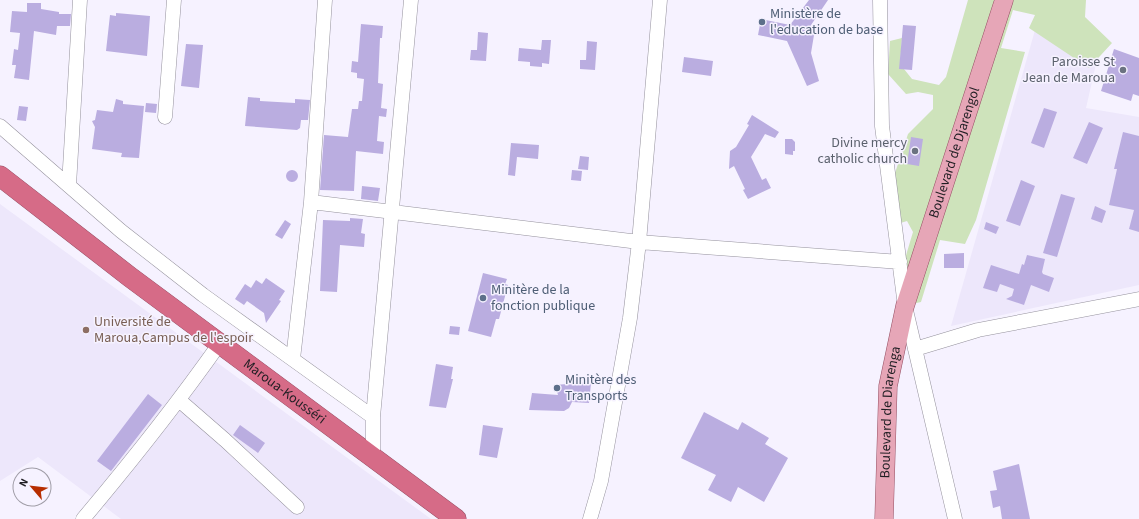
<svg xmlns="http://www.w3.org/2000/svg" width="1139" height="519" viewBox="0 0 1139 519" font-family="'Source Sans 3',sans-serif">
<style>
.built{fill:#ede7fb}
.green{fill:#cee3bb}
.building{fill:#baade0}
.lines{fill:none;stroke-linecap:round;stroke-linejoin:round}
.minor-casing{stroke:#95929d;stroke-width:15}
.major-casing{stroke:#965064;stroke-width:19}
.highway-casing{stroke:#965064;stroke-width:21}
.minor{stroke:#fff;stroke-width:14}
.major{stroke:#e6a6b7;stroke-width:18}
.highway{stroke:#d66b87;stroke-width:20}
.service-dot{fill:#5c6f8a;stroke:#f6f2ff;stroke-width:1.5}
.worship-dot{fill:#6b7280;stroke:#f6f2ff;stroke-width:1.5}
.education-dot{fill:#8d6e63;stroke:#f6f2ff;stroke-width:1.5}
.labels{text-anchor:middle;dominant-baseline:central;stroke-width:3;stroke-linejoin:round;paint-order:stroke}
.service-label{font-size:14px;fill:#4e5e75;stroke:#f6f2ff;text-anchor:start}
.worship-label{font-size:14px;fill:#5b616d;stroke:#f6f2ff;text-anchor:end}
.street-label{font-size:14px;fill:#201e23;stroke:#f6f2ff}
.education-label{font-size:14px;fill:#785e54;stroke:#f6f2ff;text-anchor:start}
</style>
<rect width="100%" height="100%" fill="#f6f2ff"/>
<path class="built" d="M 1039,16 L 1102,38 L 1086,108 L 1139,117 L 1139,285 L 951,326 Z
M 0,204 L 431,519 L 121,519 L 38,457 L 0,481 Z"/>
<path class="green" d="M 968,0 L 1086,0 L 1085,17 L 1112,43 L 1089,68 L 1029,28 L 1035,15 L 1013,10 L 1001,48 L 1025,52 L 976,220 L 965,244 L 940,240 L 921,302 L 899,307 L 904,262 L 913,232 L 907,221 L 891,226 L 885,203 L 908,134 L 933,109 L 933,95 L 918,92 L 906,94 L 888,74 L 890,41 L 902,38 L 900,64 L 912,79 L 939,85 L 946,77 Z"/>
<path class="building" d="M 809,0 L 828,0 L 809,28 L 815,29 L 811,53 L 819,81 L 807,86 L 787,41 L 758,35 L 761,19 L 790,25 Z
M 27,3 L 41,3 L 41,9 L 59,12 L 59,14 L 71,14 L 70,26 L 57,26 L 56,35 L 34,31 L 29,80 L 14,78 L 16,65 L 12,65 L 14,49 L 18,50 L 20,33 L 10,32 L 12,11 L 27,12 Z
M 116,13 L 150,16 L 147,56 L 106,51 L 110,15 L 116,16 Z
M 361,24 L 383,26 L 382,38 L 380,38 L 378,83 L 383,84 L 381,108 L 387,109 L 386,117 L 379,116 L 377,141 L 384,142 L 383,154 L 356,151 L 354,191 L 320,190 L 324,135 L 348,137 L 352,109 L 358,109 L 359,101 L 362,101 L 364,79 L 357,78 L 357,73 L 351,72 L 352,61 L 358,62 Z
M 903,25 L 916,26 L 912,70 L 899,69 Z
M 478,32 L 488,33 L 486,61 L 470,60 L 471,50 L 477,50 Z
M 542,40 L 551,40 L 549,64 L 542,63 L 542,67 L 530,66 L 530,62 L 518,61 L 519,48 L 541,50 Z
M 587,41 L 597,42 L 595,70 L 580,69 L 580,60 L 586,60 Z
M 186,44 L 203,45 L 199,88 L 181,86 Z
M 1114,49 L 1139,58 L 1139,96 L 1133,94 L 1131,101 L 1101,91 Z
M 684,57 L 713,61 L 711,76 L 682,72 Z
M 248,97 L 260,98 L 260,101 L 295,103 L 295,99 L 310,100 L 308,120 L 301,120 L 300,128 L 297,130 L 245,126 Z
M 116,99 L 123,101 L 123,104 L 144,106 L 139,158 L 121,157 L 122,153 L 92,149 L 95,127 L 92,121 L 95,120 L 97,110 L 113,112 Z
M 146,103 L 157,104 L 156,113 L 145,112 Z
M 19,106 L 28,107 L 26,121 L 17,120 Z
M 1044,108 L 1057,112 L 1044,148 L 1031,143 Z
M 752,115 L 779,132 L 775,138 L 765,134 L 751,157 L 762,180 L 766,178 L 771,188 L 748,199 L 743,190 L 745,189 L 734,166 L 729,169 L 730,151 L 736,147 L 749,125 L 747,124 Z
M 1089,122 L 1103,128 L 1087,164 L 1073,158 Z
M 1123,132 L 1139,136 L 1139,232 L 1129,229 L 1134,210 L 1109,205 L 1117,169 L 1114,169 Z
M 911,137 L 923,139 L 919,166 L 907,164 Z
M 785,139 L 792,139 L 795,142 L 795,151 L 793,151 L 793,155 L 785,154 Z
M 511,143 L 539,145 L 538,159 L 517,157 L 515,176 L 508,175 Z
M 580,156 L 589,157 L 588,170 L 578,169 Z
M286 176a6 6 0 1 1 12 0a6 6 0 1 1-12 0Z
M 572,170 L 582,171 L 581,181 L 571,180 Z
M 1021,180 L 1035,186 L 1020,226 L 1006,221 Z
M 362,186 L 380,188 L 378,201 L 361,199 Z
M 1061,194 L 1075,198 L 1057,257 L 1043,253 Z
M 1095,206 L 1106,211 L 1102,223 L 1091,219 Z
M 350,218 L 363,219 L 361,233 L 365,234 L 364,247 L 340,245 L 337,292 L 320,291 L 323,220 L 350,221 Z
M 285,220 L 291,224 L 282,239 L 275,235 Z
M 986,222 L 999,227 L 996,234 L 984,229 Z
M 964,253 L 964,268 L 944,268 L 944,254 Z
M 1027,255 L 1045,259 L 1042,272 L 1043,274 L 1054,278 L 1049,292 L 1031,285 L 1024,305 L 1006,299 L 1012,296 L 1014,289 L 1000,284 L 997,292 L 983,288 L 991,265 L 1019,274 L 1022,264 L 1024,265 Z
M 483,273 L 507,279 L 505,284 L 508,285 L 499,319 L 496,319 L 491,337 L 468,331 Z
M 266,278 L 285,291 L 279,300 L 281,301 L 266,323 L 264,313 L 247,301 L 244,305 L 235,299 L 245,284 L 251,288 L 256,280 L 262,284 Z
M 450,326 L 460,327 L 459,335 L 449,334 Z
M 436,364 L 453,367 L 451,379 L 453,379 L 446,408 L 429,406 Z
M 567,381 L 591,383 L 589,403 L 572,402 L 569,408 L 564,411 L 529,410 L 532,393 L 558,395 L 555,385 L 567,384 Z
M 148,394 L 162,405 L 111,471 L 97,461 Z
M 704,412 L 738,430 L 742,422 L 769,438 L 765,444 L 788,458 L 764,502 L 738,487 L 731,502 L 708,490 L 716,475 L 681,458 Z
M 240,425 L 265,443 L 258,453 L 233,435 Z
M 483,425 L 503,428 L 497,458 L 479,455 Z
M 1019,464 L 1030,519 L 1002,519 L 1000,506 L 993,508 L 990,491 L 997,490 L 993,471 Z"/>
<g class="lines">
<defs>
<path id="minor" d="M 880,0 L 882,126 L 905,306 L 955,519
M 165,117 L 174,0
M 0,126 L 121,231 L 203,295 L 373,417
M 69,185 L 80,0
M 311,202 L 639,242 L 900,262
M 915,349 L 978,330 L 1139,299
M 293,359 L 311,202 L 325,0
M 179,400 L 225,440 L 297,507
M 373,456 L 373,417 L 411,0
M 83,519 C 131,462 177,404 220,343
M 590,519 L 601,481 L 630,318 L 639,242 L 660,0"/>
<g id="major">
<path id="s1" d="M 884,519 L 888,386 L 905,306 L 1004,0"/>
</g>
<g id="highway">
<path id="s2" d="M 0,176 L 130,277 L 456,519"/>
</g>
</defs>
<use href="#minor" class="minor-casing"/>
<use href="#major" class="major-casing"/>
<use href="#highway" class="highway-casing"/>
<use href="#minor" class="minor"/>
<use href="#major" class="major"/>
<use href="#highway" class="highway"/>
</g>
<g class="service-dot">
<circle cx="762" cy="22" r="4"/>
<circle cx="483" cy="298" r="4"/>
<circle cx="557" cy="388" r="4"/>
</g>
<g class="worship-dot">
<circle cx="1123" cy="70" r="4"/>
<circle cx="915" cy="151" r="4"/>
</g>
<circle class="education-dot" cx="86" cy="330" r="4"/>
<g class="labels">
<g class="service-label">
<text x="770" y="14">Ministère de<tspan x="770" dy="16">l'education de base</tspan></text>
<text x="491" y="290">Minitère de la<tspan x="491" dy="16">fonction publique</tspan></text>
<text x="565" y="380">Minitère des<tspan x="565" dy="16">Transports</tspan></text>
</g>
<g class="worship-label">
<text x="1115" y="62">Paroisse St<tspan x="1115" dy="16">Jean de Maroua</tspan></text>
<text x="907" y="143">Divine mercy<tspan x="907" dy="16">catholic church</tspan></text>
</g>
<g class="street-label">
<text stroke="none"><textPath href="#s1" startOffset="376">Boulevard de Djarengol</textPath></text>
<text stroke="none"><textPath href="#s2" startOffset="357">Maroua-Kousséri</textPath></text>
<text stroke="none"><textPath href="#s1" startOffset="107">Boulevard de Diarenga</textPath></text>
</g>
<g class="education-label">
<text x="94" y="322">Université de<tspan x="94" dy="16">Maroua,Campus de l'espoir</tspan></text>
</g>
</g>
<g transform="translate(32 487) rotate(298)"><circle r="19" fill="#f6f2ff" stroke="#a09da7"/>
<path d="M0-3L7 15L0 10L-7 15Z" fill="#b72d00"/>
<text y="-6" font-size="11" font-weight="bold" text-anchor="middle" fill="#201e23">N</text>
</g>
</svg>
